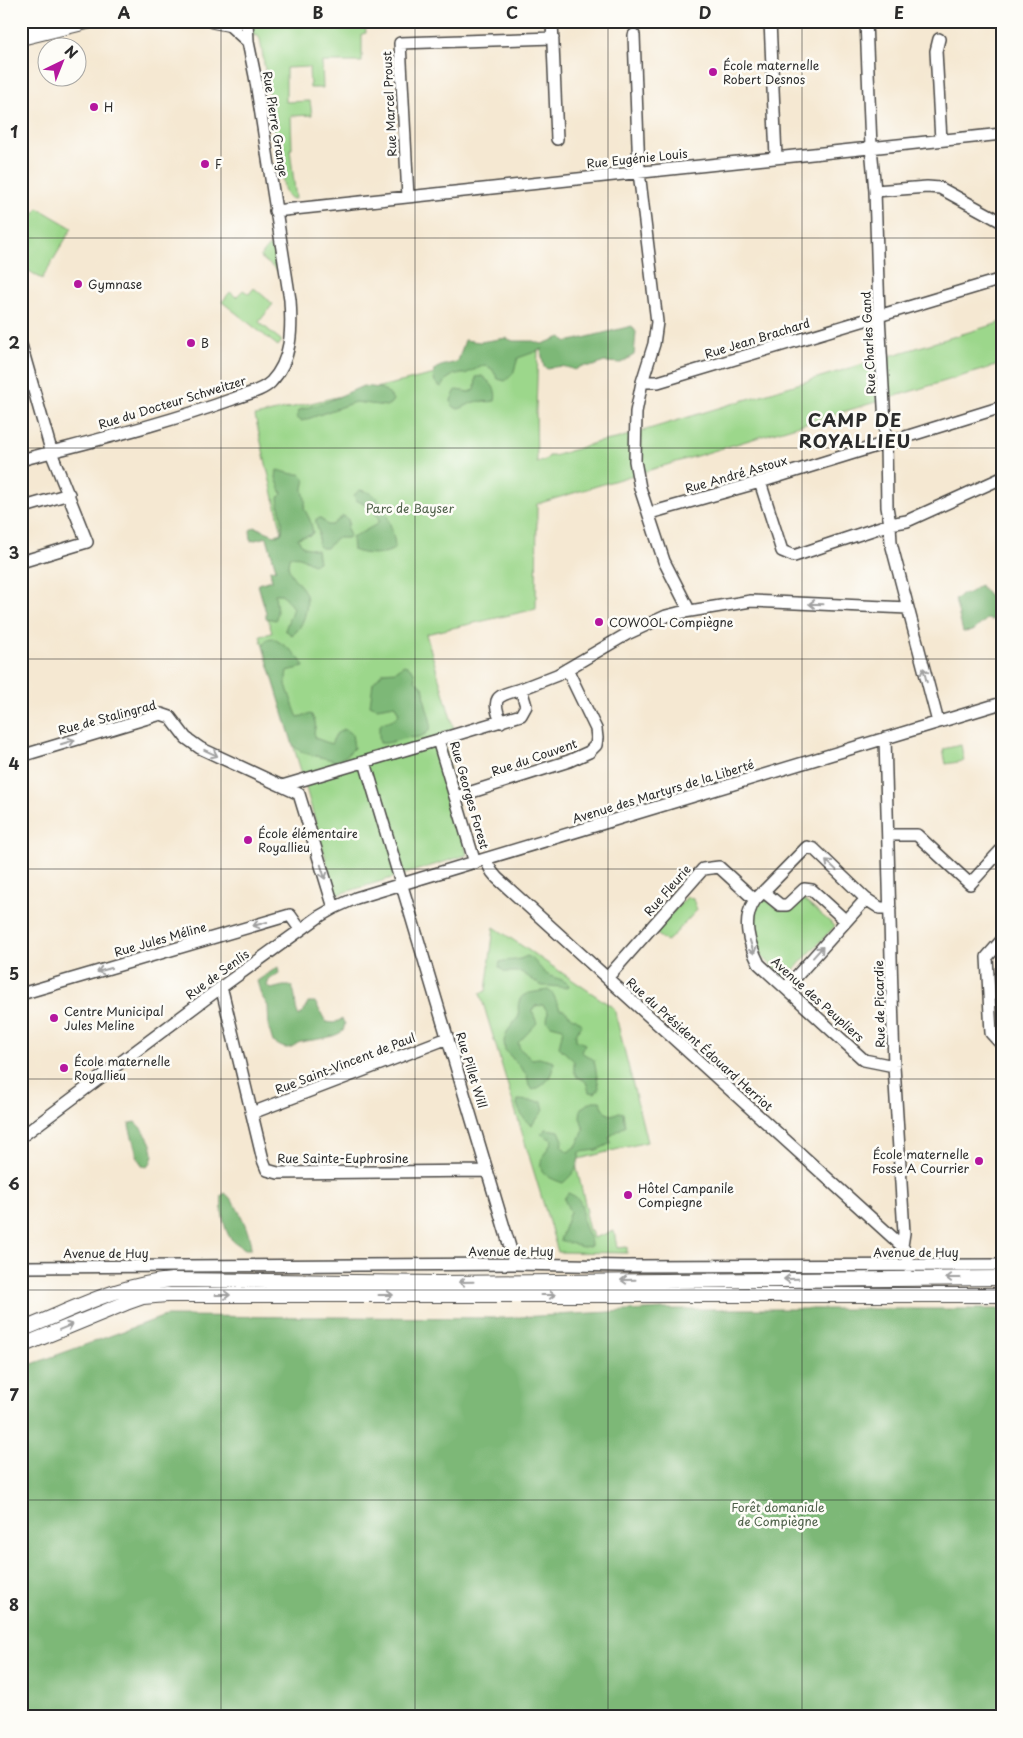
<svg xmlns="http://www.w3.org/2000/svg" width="1023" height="1738" viewBox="0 0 1023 1738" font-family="'Playpen Sans',sans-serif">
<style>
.green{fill:#9cd78b;stroke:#64815b}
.forest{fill:#7db877;stroke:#547251}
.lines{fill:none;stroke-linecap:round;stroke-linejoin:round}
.minor-casing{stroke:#494744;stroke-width:14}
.major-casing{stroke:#494744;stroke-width:16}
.minor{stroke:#fff;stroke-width:11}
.major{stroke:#fff;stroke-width:14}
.oneway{stroke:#a0a0a0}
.grid{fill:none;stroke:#2b2b2b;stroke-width:1;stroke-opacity:0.55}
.poi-dot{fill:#b5179e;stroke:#fdfcf7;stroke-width:2}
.labels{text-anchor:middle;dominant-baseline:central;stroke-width:5;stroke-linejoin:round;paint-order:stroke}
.poi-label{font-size:12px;fill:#2b2b2b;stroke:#fdfcf7;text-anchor:start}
.street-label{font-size:12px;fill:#2b2b2b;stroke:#fdfcf7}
.park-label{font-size:12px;fill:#4d5f48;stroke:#fdfcf7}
.district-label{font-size:18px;font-weight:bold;letter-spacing:1px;fill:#2b2b2b;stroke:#fdfcf7}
.neatline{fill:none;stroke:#2b2b2b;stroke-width:2}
.grid-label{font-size:16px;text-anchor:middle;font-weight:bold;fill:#2b2b2b}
</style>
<rect width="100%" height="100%" fill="#fdfcf7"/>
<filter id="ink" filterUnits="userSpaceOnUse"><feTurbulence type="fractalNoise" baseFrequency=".02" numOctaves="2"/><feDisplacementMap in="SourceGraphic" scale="10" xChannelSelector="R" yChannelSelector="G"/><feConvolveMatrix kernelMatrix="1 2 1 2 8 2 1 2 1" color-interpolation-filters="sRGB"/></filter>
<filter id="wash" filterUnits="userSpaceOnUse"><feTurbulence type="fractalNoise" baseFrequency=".0096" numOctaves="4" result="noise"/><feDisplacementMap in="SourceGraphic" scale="20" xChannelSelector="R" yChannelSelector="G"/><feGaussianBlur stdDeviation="1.12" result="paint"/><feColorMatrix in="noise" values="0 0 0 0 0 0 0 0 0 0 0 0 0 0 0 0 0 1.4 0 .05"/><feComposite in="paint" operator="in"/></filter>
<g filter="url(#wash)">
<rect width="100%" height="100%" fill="#f5e8d2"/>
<path class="green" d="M 254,21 L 365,21 L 366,33 L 362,34 L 362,62 L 322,62 L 323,88 L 310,88 L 309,67 L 286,68 L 286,102 L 310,101 L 312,115 L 291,116 L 292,149 L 290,149 L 296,199 C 288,199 286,195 284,188 L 260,39 L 257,35 L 253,36 L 252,25 Z
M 38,208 L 72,228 L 42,279 L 21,266 L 21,236 Z
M 269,246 L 275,250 L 278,271 L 260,257 Z
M 254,288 L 273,304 L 259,322 L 282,341 L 278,346 L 222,302 L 230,292 L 236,297 L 243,290 L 249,294 Z
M 1002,322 L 1002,364 L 537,504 L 536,609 L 426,634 L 454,729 L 442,733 L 467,855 L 336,895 L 302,774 L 260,636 L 272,633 L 258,584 L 272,580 L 270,570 L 276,569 L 267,537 L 282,533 L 255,416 L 538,350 L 536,411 L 537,463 L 545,460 L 549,456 L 554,456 L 598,442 L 616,439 Z
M 961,745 L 964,761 L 946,764 L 943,749 Z
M 687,897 L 693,899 L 697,910 L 671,938 L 667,941 L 661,938 L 657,934 L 658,927 Z
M 764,898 C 772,904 778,911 788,911 L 801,898 L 835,926 L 785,979 L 761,955 L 756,943 L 752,926 L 756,908 Z
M 494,927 L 614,1008 L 647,1142 L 575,1160 L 587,1212 L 585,1213 L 589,1230 L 591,1230 L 593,1238 L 614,1231 L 617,1248 L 627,1247 L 627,1253 L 558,1252 L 480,993 L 486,991 Z"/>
<path class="forest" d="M 632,326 L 636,332 L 634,355 L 621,363 L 604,362 L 594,366 L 582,366 L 575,370 C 565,366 558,365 548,369 L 544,367 L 541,351 L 543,349 L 518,358 L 513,374 L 505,381 L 498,379 L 492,369 L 485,365 L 465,374 L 455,374 L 447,379 L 444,384 L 441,387 C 433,382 433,378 434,370 C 441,364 450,365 458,361 L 465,340 L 480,342 L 506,338 L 513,341 L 533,341 L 542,344 L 561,337 L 567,342 Z
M 482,376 C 491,383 498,389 495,401 C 488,403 480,400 474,402 C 468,404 464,408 458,409 L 452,406 L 451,400 L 456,390 L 469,392 L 475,390 L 476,377 Z
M 363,386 C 376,388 386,386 393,400 L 390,404 L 386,406 L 355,402 L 302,421 L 297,418 L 299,410 L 329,401 Z
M 277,470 L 293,474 L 300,474 C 308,480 303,482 303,490 C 304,497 307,500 304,508 L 310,520 L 313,532 L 311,535 L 297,538 L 304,547 L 317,550 L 319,562 L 313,564 L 300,557 L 290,556 C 282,574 302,582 306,595 C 309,607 303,629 292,635 L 285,630 L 293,608 L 282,594 L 275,594 L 277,612 L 276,620 L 266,618 L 266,612 L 258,584 L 272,580 L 270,570 L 276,569 L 267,537 L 251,541 L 250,530 L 255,527 L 277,536 L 282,533 C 284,520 279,511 278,498 L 282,494 L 276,478 Z
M 360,490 C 365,491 370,492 375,496 C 385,505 395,535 395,548 C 387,556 363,555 353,550 L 352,538 L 377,524 L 379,520 L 373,509 L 356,500 L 354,495 Z
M 343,516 L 347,518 L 349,522 L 347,529 L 350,536 L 347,538 L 336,538 L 327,548 L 321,548 L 318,546 L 319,533 L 316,523 L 316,519 L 321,518 L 327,525 L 332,525 Z
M 980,585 L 991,598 L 996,617 L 992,620 L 987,619 L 973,631 L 963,632 L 955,600 L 961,594 L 968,594 Z
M 272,638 C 285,645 298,653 304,667 L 287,671 C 286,675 286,680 286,684 C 287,688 296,714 298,717 L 311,714 C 320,727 312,728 315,738 L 331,744 L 336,734 L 344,729 L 352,734 L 354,748 L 346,756 L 335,761 C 322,756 302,756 293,745 L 263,646 L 267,639 Z
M 404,665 C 413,668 415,671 415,680 L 423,687 C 425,693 424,699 426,706 C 430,719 437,732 418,737 C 414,738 410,737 406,738 C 396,740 390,744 380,743 C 375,713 388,728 399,714 L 395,705 L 377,708 L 370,705 L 373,683 L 383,672 L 396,671 Z
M 527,956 C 536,960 538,966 544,972 C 551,979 562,977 569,985 L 568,988 L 551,986 L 542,986 L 521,972 L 505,972 L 499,967 L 500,962 C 511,959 516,962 527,956 Z
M 278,967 L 279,973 L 269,980 L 267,986 L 271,989 L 283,986 L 291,986 C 298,995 293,1006 299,1016 L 304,1011 L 308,1002 L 315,1002 L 326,1022 L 334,1023 L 342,1019 L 345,1024 L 343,1031 C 332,1039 315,1039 301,1042 C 296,1043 293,1048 287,1048 C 282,1048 277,1044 273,1042 L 269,1029 L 268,1006 L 261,995 L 257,981 Z
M 548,990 L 553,994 L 560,1009 L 564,1010 L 573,1018 L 576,1019 L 582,1024 L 576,1034 L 576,1040 L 585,1044 L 581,1052 L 594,1060 L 599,1088 L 595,1093 L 589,1092 C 586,1082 588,1081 577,1077 L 574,1071 L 574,1061 L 559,1047 L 563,1028 L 551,1025 L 547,1021 L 548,1012 L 543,1005 L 535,1006 L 532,1011 L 537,1023 L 518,1043 L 520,1049 L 532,1059 L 539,1058 L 554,1062 C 552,1076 547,1085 533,1090 L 529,1086 L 527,1075 L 505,1050 L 504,1041 L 507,1032 L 519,1016 C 515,991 527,994 548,990 Z
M 518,1100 L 542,1102 L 544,1110 L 532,1125 C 524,1121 520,1113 517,1104 Z
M 593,1101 L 600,1101 L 606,1113 L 612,1115 L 619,1112 L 623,1113 L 625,1126 L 609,1137 L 611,1143 L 597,1150 L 580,1152 C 578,1168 575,1172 563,1183 C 557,1181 549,1178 545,1174 C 534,1165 547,1150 552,1142 L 551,1139 L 541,1134 L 546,1129 L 559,1131 L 563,1140 L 561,1146 L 568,1152 L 577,1145 L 584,1130 L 580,1117 L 581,1108 Z
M 135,1122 C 147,1133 161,1154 147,1167 L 142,1166 L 138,1158 L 129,1126 L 130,1123 Z
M 225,1193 C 237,1202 251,1234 251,1249 L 245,1249 C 241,1246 235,1243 231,1239 C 224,1231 220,1206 222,1195 Z
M 568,1193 C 588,1201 579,1210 584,1227 C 587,1234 591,1238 591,1246 L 582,1247 L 560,1240 L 570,1212 L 564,1199 Z
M 664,1309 L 1002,1309 L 1002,1717 L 21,1717 L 21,1368 L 165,1316 L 502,1318 Z"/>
</g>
<g filter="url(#ink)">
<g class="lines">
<defs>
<path id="minor" d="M 552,21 L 557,139
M 770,21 L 776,157
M 866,21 L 871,147 L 875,191 L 927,187 L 940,188 L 1002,222
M 228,24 L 248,42
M 634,35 L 639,172 L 657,322 L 654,344 L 642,382 L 636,412 L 635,461 L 640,488 L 664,561 L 689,610
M 939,39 L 936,51 L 941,140
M 875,191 L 879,315 L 886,442 L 887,507 L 890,524 L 891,543 L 908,608
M 408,197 L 400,43 L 553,38
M 275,211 L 1002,134
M 21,345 L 53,457 L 87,542 L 21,562
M 642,382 L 658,382 L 1002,279
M 21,460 C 92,441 164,424 233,399 C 245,394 261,392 271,382 C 292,360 292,329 290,300 L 255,76 L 248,42 L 247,21
M 760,482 L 782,551 L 794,556 L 890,524 L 907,521 L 1002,478
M 21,508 L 69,494
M 650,513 L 760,482 L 1002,407
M 501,722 C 491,696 497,696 521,689
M 885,738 L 894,1066 L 904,1233 L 902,1246 L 908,1255 L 908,1267
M 21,756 L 161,714 L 170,717 L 186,738 L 200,748 L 299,794 L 334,908
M 365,762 L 515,1264
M 282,786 L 438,740
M 456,797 L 569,761 L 589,752 L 596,745 L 597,738 L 596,729 L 567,669
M 888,835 L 917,835 L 970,884 L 1002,849
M 485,859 L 492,872 L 497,878 L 902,1246
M 475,863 L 438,740 L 521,715 L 526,706 L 521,689 L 557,675 L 627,634 L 666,616 L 678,613 L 751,601 L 908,608 L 938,722
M 764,892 L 780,905 L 787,905 L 804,889 L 812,890 L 846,921
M 890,908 L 880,908 L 866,899 L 814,849 L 807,847 L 755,900 C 741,920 749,944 759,964 L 864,1060 L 894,1066
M 1002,940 L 987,957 L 991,1033 L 1002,1045
M 607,978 L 703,869 L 719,867 L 755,900
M 220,988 L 223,994 L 263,1160 L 267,1170 L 278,1173 L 487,1171
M 786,988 L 866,899
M 21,994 L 290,915 L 300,929
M 252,1113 L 448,1038
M 21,1137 L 220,988 L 320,916 L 334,908 L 356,898 L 402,884 L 1002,703
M 21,1266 L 25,1267 L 515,1264 L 623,1266 L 1002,1265"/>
<path id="major" d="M 213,21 L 228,24 L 240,21
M 21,27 L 39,21
M 21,38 L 91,21
M 21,1330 C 70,1311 119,1284 172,1280 L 439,1283 L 1002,1278
M 21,1346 L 126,1303 L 143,1297 L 167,1295 L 1002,1295"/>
</defs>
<use href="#minor" class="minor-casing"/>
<use href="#major" class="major-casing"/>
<use href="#minor" class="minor"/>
<use href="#major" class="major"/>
</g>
<defs><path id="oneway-shaft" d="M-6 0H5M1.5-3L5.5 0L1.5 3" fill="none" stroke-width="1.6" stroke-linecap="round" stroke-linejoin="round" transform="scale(1.25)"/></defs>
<g class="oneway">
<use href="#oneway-shaft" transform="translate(816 604) rotate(-178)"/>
<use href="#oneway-shaft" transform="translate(925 675) rotate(-104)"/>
<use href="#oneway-shaft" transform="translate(68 742) rotate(-17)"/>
<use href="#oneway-shaft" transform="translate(211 753) rotate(25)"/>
<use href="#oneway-shaft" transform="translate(831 865) rotate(-137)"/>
<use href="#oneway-shaft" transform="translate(323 872) rotate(73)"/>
<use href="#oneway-shaft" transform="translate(260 924) rotate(164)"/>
<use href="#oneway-shaft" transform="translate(752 947) rotate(72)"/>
<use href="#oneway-shaft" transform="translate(818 952) rotate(-48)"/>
<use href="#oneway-shaft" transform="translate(104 970) rotate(164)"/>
<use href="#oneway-shaft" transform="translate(953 1278) rotate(-180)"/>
<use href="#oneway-shaft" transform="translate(791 1279) rotate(179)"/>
<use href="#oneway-shaft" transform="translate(628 1280) rotate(179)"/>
<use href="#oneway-shaft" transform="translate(466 1282) rotate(179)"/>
<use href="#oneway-shaft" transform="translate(223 1295)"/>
<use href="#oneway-shaft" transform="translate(386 1295)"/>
<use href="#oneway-shaft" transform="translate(548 1295)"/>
<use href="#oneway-shaft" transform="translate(66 1327) rotate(-22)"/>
</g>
</g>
<path class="grid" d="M 221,21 L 221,1717M 415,21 L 415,1717M 608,21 L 608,1717M 802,21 L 802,1717M 21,238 L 1002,238M 21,448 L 1002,448M 21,659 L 1002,659M 21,869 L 1002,869M 21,1079 L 1002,1079M 21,1290 L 1002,1290M 21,1500 L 1002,1500"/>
<g class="poi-dot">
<circle cx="713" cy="72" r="5"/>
<circle cx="94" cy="107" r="5"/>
<circle cx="205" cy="164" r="5"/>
<circle cx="78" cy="284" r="5"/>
<circle cx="191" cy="343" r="5"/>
<circle cx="599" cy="622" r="5"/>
<circle cx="248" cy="840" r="5"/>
<circle cx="54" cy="1018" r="5"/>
<circle cx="64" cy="1068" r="5"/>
<circle cx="979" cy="1161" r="5"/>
<circle cx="628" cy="1195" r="5"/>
</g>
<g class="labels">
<g class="poi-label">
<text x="723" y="65">École maternelle<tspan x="723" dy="14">Robert Desnos</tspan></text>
<text x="104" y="107">H</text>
<text x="215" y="164">F</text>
<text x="88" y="284">Gymnase</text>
<text x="201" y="343">B</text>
<text x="609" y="622">COWOOL Compiègne</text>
<text x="258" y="833">École élémentaire<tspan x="258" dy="14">Royallieu</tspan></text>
<text x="64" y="1011">Centre Municipal<tspan x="64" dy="14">Jules Meline</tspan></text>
<text x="74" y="1061">École maternelle<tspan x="74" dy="14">Royallieu</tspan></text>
<text x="969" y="1154" text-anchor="end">École maternelle<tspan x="969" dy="14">Fosse A Courrier</tspan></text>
<text x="638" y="1188">Hôtel Campanile<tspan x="638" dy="14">Compiegne</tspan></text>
</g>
<g class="street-label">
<text transform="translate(389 104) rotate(-93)">Rue Marcel Proust</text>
<text transform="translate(276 124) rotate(81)">Rue Pierre Grange</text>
<text transform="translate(637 158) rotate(-6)">Rue Eugénie Louis</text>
<text transform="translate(757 338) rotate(-17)">Rue Jean Brachard</text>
<text transform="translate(868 343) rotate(-93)">Rue Charles Gand</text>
<text transform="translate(172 402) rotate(-17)">Rue du Docteur Schweitzer</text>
<text transform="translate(736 474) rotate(-16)">Rue André Astoux</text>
<text transform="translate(107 717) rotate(-15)">Rue de Stalingrad</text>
<text transform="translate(534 757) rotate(-19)">Rue du Couvent</text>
<text transform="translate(663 791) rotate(-17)">Avenue des Martyrs de la Liberté</text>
<text transform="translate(470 795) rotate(74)">Rue Georges Forest</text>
<text transform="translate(667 890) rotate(-49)">Rue Fleurie</text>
<text transform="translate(160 939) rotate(-16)">Rue Jules Méline</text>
<text transform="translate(217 974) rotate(-36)">Rue de Senlis</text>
<text transform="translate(818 999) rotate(42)">Avenue des Peupliers</text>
<text transform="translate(879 1004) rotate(-91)">Rue de Picardie</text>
<text transform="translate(700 1044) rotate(42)">Rue du Président Édouard Herriot</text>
<text transform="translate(345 1063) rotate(-21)">Rue Saint-Vincent de Paul</text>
<text transform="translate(472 1070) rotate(73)">Rue Pillet Will</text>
<text x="343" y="1158">Rue Sainte-Euphrosine</text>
<text x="511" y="1251">Avenue de Huy</text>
<text x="916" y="1252">Avenue de Huy</text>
<text x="106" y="1253">Avenue de Huy</text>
</g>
<g class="park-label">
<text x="410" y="508">Parc de Bayser</text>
<text x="778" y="1507">Forêt domaniale<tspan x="778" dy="14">de Compiègne</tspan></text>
</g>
<g class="district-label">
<text x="855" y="419">CAMP DE<tspan x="855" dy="21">ROYALLIEU</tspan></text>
</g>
</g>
<rect width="1023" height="1738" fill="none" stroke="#fdfcf7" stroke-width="55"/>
<g transform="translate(62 62) rotate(43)"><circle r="24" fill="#fdfcf7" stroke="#a9a8a5"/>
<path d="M0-4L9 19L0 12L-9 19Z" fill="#b5179e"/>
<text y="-8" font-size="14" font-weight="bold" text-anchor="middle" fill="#2b2b2b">N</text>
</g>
<rect x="28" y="28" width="968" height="1682" class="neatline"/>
<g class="grid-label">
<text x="124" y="19">A</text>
<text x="318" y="19">B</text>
<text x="512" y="19">C</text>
<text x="705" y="19">D</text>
<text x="899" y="19">E</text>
<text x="14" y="138">1</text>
<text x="14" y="349">2</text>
<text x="14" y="559">3</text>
<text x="14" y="770">4</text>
<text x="14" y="980">5</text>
<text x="14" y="1190">6</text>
<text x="14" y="1401">7</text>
<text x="14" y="1611">8</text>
</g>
</svg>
